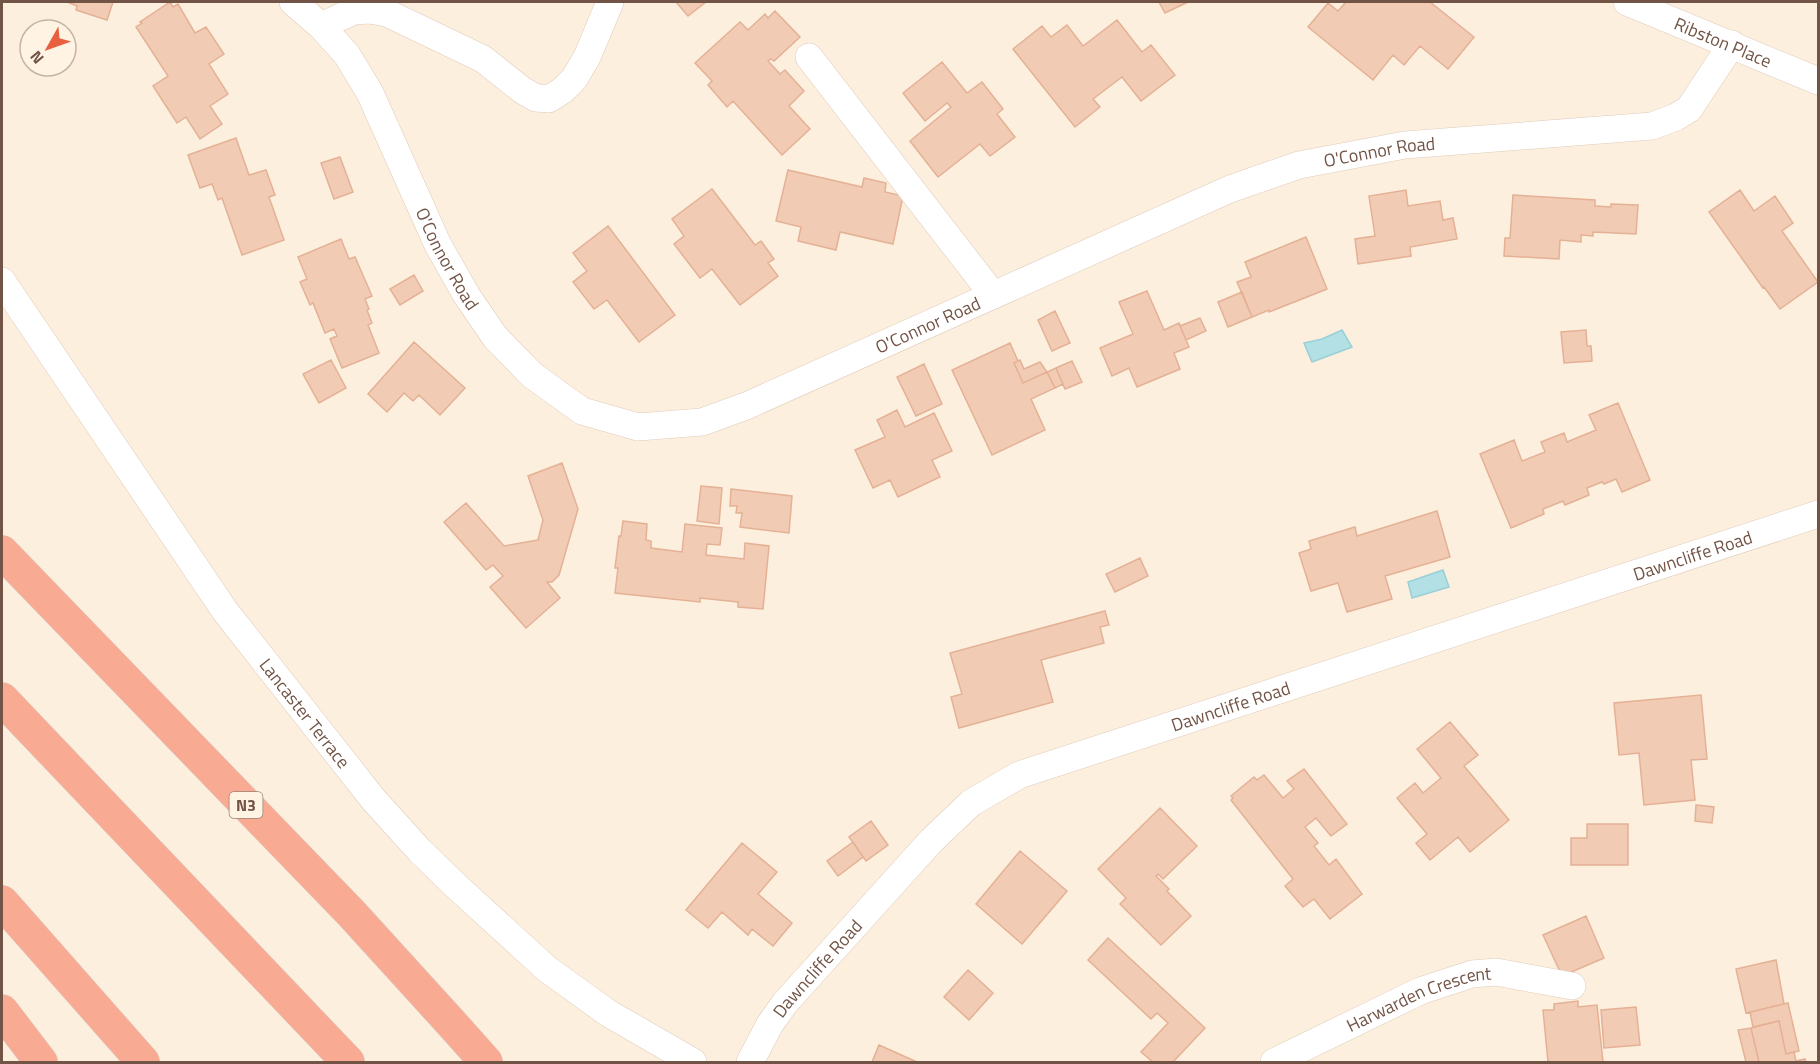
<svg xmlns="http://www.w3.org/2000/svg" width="1820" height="1064" viewBox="0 0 1820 1064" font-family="'Titillium Web',sans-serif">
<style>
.water{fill:#b3e0e5;stroke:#99cfd7;stroke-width:1.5}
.building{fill:#f2cbb5;stroke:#e4b195;stroke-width:1.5}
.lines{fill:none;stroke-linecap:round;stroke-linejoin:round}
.minor-casing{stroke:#e0cbba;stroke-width:28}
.motorway-casing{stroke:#dad3cf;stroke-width:34}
.minor{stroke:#fff;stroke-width:27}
.motorway{stroke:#f8aa93;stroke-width:33}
.labels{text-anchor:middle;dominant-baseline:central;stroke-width:6;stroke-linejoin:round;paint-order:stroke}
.shield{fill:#fff3e4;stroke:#9c8475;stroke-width:1.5}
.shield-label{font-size:16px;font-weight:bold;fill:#725446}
.street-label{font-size:18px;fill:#725446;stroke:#fff3e4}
</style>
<rect width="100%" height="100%" fill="#fcefde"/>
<path class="water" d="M 1342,330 L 1352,347 L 1312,362 L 1304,343 L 1322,339 Z
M 1443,570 L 1449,587 L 1412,598 L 1408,582 Z"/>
<path class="building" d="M 67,2 L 113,2 L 107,20 L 76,10 L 77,6 Z
M 170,2 L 173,7 L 178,4 L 195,33 L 206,27 L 224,54 L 209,64 L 228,94 L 210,106 L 222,124 L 200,139 L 186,117 L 177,123 L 153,86 L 168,76 L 136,27 L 142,23 L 140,22 Z
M 676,2 L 706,2 L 688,16 Z
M 1159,2 L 1188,2 L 1165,13 Z
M 1346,2 L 1430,2 L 1474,37 L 1448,69 L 1420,46 L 1404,65 L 1393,55 L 1373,80 L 1308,27 L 1328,3 L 1338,11 Z
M 775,11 L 800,37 L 774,61 L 771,59 L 768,61 L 780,74 L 785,70 L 804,91 L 789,106 L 810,129 L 782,155 L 733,101 L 727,107 L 708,85 L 712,81 L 695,63 L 740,22 L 748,30 L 765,14 L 768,18 Z
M 1117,20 L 1142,52 L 1151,45 L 1175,75 L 1141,101 L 1122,77 L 1093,99 L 1100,107 L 1075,127 L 1013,49 L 1042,26 L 1051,37 L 1067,25 L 1083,46 Z
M 942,62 L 967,93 L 982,82 L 1003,109 L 997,114 L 1015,137 L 990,156 L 980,144 L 938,177 L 910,141 L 951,107 L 947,103 L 925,121 L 903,93 Z
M 236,138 L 249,175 L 266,170 L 275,195 L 269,197 L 284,240 L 242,255 L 222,198 L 218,200 L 212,184 L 200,188 L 188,155 Z
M 340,157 L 353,192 L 334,199 L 321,163 Z
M 788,170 L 862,187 L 864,178 L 886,183 L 885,192 L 903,196 L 893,244 L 840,232 L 836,250 L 798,241 L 801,227 L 776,221 Z
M 712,189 L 755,245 L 761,241 L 774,259 L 768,263 L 778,276 L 740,305 L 712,269 L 700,278 L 674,244 L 684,236 L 672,219 Z
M 1406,190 L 1408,206 L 1440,201 L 1443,220 L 1453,218 L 1457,239 L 1410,247 L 1411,256 L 1358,264 L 1355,239 L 1375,236 L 1369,196 Z
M 1740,190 L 1754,211 L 1775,196 L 1793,223 L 1782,231 L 1818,282 L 1780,309 L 1764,287 L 1763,288 L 1709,212 Z
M 1513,195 L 1595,200 L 1595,206 L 1611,207 L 1611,204 L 1638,205 L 1636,234 L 1593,232 L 1593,236 L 1581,235 L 1581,242 L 1560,240 L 1559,259 L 1504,256 L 1505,238 L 1510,238 Z
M 608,226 L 675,315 L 639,342 L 607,300 L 594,309 L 573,282 L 587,271 L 573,253 Z
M 1306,237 L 1327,289 L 1269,312 L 1269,310 L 1252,317 L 1237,282 L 1251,277 L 1245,262 Z
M 341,239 L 349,259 L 355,257 L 372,296 L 365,299 L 369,309 L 367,310 L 372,323 L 368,325 L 379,353 L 342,368 L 330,339 L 337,336 L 334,329 L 325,333 L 313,303 L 310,305 L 300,282 L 307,279 L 298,257 Z
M 414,275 L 423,291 L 400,305 L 390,289 Z
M 1147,291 L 1164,330 L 1179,323 L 1189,347 L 1174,353 L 1180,369 L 1137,387 L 1129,368 L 1112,376 L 1100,348 L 1133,334 L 1119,302 Z
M 1242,292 L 1252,317 L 1228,327 L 1218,302 Z
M 1055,311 L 1070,343 L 1052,351 L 1038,320 Z
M 1200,318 L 1206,331 L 1186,340 L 1180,326 Z
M 1586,330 L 1587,346 L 1591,346 L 1592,361 L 1564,363 L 1561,332 Z
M 414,342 L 465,388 L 440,415 L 419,395 L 413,401 L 404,393 L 387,412 L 368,394 Z
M 1010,343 L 1018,361 L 1014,363 L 1023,383 L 1047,372 L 1055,388 L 1031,399 L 1045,430 L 992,455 L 952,370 Z
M 331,360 L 346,388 L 319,403 L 303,374 Z
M 1020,360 L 1024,369 L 1040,362 L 1047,372 L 1023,383 L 1014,363 Z
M 1072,361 L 1082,382 L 1065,389 L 1056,368 Z
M 924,364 L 942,404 L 916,416 L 897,377 Z
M 1056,368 L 1063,384 L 1055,388 L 1047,372 Z
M 1618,403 L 1650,480 L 1622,492 L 1616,479 L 1604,484 L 1602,482 L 1587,488 L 1589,495 L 1565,505 L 1563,501 L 1543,509 L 1544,514 L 1511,528 L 1480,454 L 1514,440 L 1522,461 L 1545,452 L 1541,442 L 1564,433 L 1567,442 L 1596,430 L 1589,415 Z
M 897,410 L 905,427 L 934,413 L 952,451 L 932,460 L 940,477 L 898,497 L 890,480 L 873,488 L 855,450 L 885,437 L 877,420 Z
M 562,463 L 578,509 L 559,575 L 552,582 L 547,582 L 560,598 L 526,628 L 490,587 L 503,576 L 493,565 L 486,570 L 444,522 L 466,503 L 504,546 L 538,540 L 543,520 L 528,476 Z
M 701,486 L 722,488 L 719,524 L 697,521 Z
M 731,489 L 792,496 L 789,533 L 740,527 L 742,513 L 736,513 L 737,506 L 730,506 Z
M 1437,511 L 1450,557 L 1385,576 L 1392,599 L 1347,612 L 1338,583 L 1311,591 L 1299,553 L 1311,549 L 1309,541 L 1355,527 L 1357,536 Z
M 623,521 L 647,524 L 646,540 L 651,541 L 651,548 L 682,552 L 685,524 L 722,528 L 720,545 L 707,544 L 706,555 L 744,559 L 745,543 L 769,546 L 763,609 L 738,607 L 738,602 L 700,598 L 700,602 L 615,593 L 618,568 L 615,568 L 619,536 L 621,536 Z
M 1140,558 L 1148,576 L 1115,592 L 1106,574 Z
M 1105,611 L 1109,625 L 1100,627 L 1104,643 L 1041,660 L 1053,702 L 959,728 L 951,697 L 962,694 L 950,653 Z
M 1701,695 L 1707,759 L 1691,760 L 1695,800 L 1644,805 L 1639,753 L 1619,755 L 1614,703 Z
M 1450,722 L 1478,755 L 1464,766 L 1509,820 L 1470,852 L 1458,837 L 1430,860 L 1416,843 L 1427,834 L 1397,798 L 1415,783 L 1423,793 L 1441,778 L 1417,749 Z
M 1304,769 L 1347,824 L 1331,836 L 1316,818 L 1305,827 L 1318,843 L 1314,846 L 1329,865 L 1336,859 L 1362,894 L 1330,919 L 1314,899 L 1303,907 L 1285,886 L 1293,879 L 1231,800 L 1233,798 L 1231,796 L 1254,777 L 1257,780 L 1264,775 L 1283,798 L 1294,789 L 1287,781 Z
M 1696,805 L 1714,807 L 1712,823 L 1695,821 Z
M 1160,808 L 1197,846 L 1163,879 L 1158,874 L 1156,876 L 1169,889 L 1167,891 L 1191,916 L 1161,945 L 1120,904 L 1126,898 L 1098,869 Z
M 871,821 L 888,845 L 866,861 L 849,837 Z
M 1587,824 L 1628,824 L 1628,865 L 1571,865 L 1571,838 L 1587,838 Z
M 853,842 L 863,857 L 838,876 L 827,861 Z
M 742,843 L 777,872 L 758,894 L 792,923 L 773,946 L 752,929 L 748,935 L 722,912 L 708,928 L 686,910 Z
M 1020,851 L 1067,891 L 1022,944 L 976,904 Z
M 1586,916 L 1604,958 L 1562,976 L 1543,935 Z
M 1108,938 L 1205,1028 L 1173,1062 L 1153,1062 L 1141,1052 L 1168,1023 L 1157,1013 L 1151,1019 L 1088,960 Z
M 1776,960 L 1784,1004 L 1746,1013 L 1736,969 Z
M 968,970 L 993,993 L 969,1020 L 944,997 Z
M 1578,1001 L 1578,1007 L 1597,1005 L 1603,1062 L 1548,1062 L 1543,1010 L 1554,1010 L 1554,1004 Z
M 1788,1003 L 1799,1051 L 1786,1054 L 1779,1021 L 1753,1027 L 1750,1012 Z
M 1636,1007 L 1640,1045 L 1604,1048 L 1601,1010 Z
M 1779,1021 L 1786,1054 L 1794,1052 L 1796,1061 L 1805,1059 L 1806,1062 L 1759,1062 L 1751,1028 Z
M 1751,1028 L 1759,1062 L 1746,1062 L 1738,1030 Z
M 879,1045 L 917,1062 L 872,1062 Z"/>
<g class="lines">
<defs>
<g id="minor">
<path id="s1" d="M 293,2 L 321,26 L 347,55 L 370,93 L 438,245 L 467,296 L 495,337 L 532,375 L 582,411 L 638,427 L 702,422 L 746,406 L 1230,189 L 1299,165 L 1405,145 L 1652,126 L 1676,117 L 1689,109 L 1732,44"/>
<path id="s2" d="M 1627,2 L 1818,81"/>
<path d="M 321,26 L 354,11 L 369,10 L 387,13 L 483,59 L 522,90 L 536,98 L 549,99 L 563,90 L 574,79 L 587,57 L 610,2"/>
<path d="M 809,57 L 993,295"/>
<path id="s3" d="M 2,281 L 225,611 L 373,799 L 420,851 L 455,885 L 547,969 L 608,1013 L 693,1062"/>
<path id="s4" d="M 750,1062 L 770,1024 L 785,1003 L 931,841 L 971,803 L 1019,775 L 1818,514"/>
<path id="s5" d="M 1274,1062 L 1420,991 L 1472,974 L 1496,972 L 1572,986"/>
</g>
<path id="motorway" d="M 2,552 L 352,914 L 453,1025 L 486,1062
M 2,699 L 348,1062
M 2,902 L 143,1062
M 2,1011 L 41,1062"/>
</defs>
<use href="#minor" class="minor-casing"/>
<use href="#motorway" class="motorway-casing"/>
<use href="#minor" class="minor"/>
<use href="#motorway" class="motorway"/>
</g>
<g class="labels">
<rect class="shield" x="229.5" y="792" width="33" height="26" rx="4.5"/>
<g class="shield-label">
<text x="246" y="805">N3</text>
</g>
<g class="street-label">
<text stroke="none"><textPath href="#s2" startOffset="104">Ribston Place</textPath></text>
<text stroke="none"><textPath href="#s1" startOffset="1364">O'Connor Road</textPath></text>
<text stroke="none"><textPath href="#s1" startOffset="303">O'Connor Road</textPath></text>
<text stroke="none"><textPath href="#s1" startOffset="878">O'Connor Road</textPath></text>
<text stroke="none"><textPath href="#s4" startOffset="1106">Dawncliffe Road</textPath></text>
<text stroke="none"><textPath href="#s4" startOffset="620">Dawncliffe Road</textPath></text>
<text stroke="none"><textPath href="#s3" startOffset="528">Lancaster Terrace</textPath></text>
<text stroke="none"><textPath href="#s4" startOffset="116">Dawncliffe Road</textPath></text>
<text stroke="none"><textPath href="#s5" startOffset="159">Harwarden Crescent</textPath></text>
</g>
</g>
<rect width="1820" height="1064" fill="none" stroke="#725446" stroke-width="6"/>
<g transform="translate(48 48) rotate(230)"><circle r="28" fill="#fff3e4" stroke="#c7b3a5" stroke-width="1.5"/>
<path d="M0-4.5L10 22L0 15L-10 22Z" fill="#e96040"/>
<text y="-9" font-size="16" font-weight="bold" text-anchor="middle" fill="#725446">N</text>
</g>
</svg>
